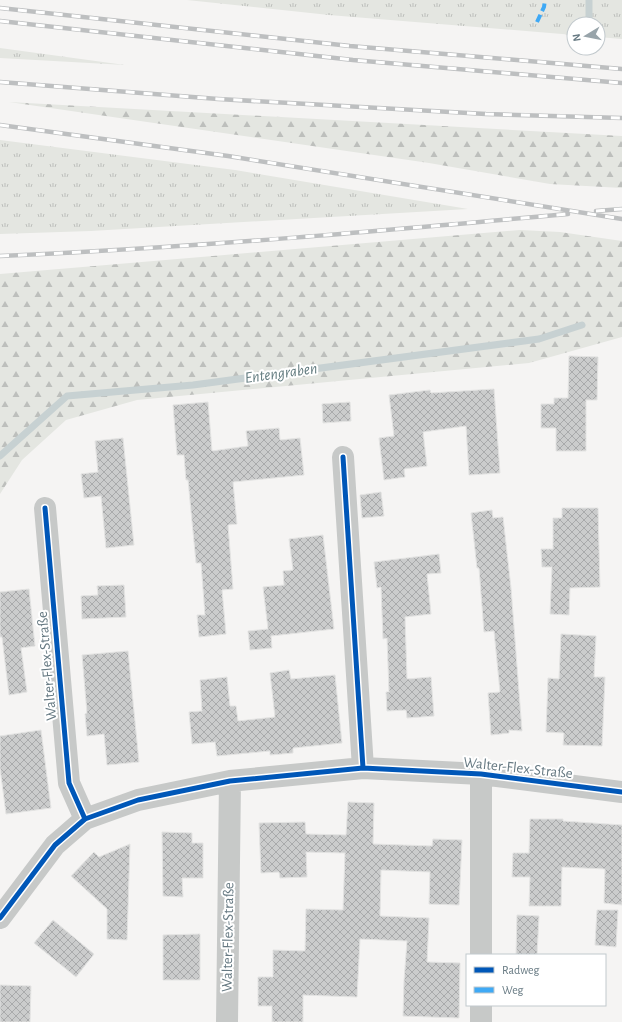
<svg xmlns="http://www.w3.org/2000/svg" width="622" height="1022" viewBox="0 0 622 1022" font-family="'Alegreya Sans',sans-serif">
<style>
.grass{fill:url(#grass-tufts)}
.forest{fill:url(#forest-firs)}
.lines{fill:none;stroke-linecap:round;stroke-linejoin:round}
.stream{stroke:#c7d1d2;stroke-width:7}
.building{fill:url(#building-cross-hatch);stroke:#e4e4e3}
.minor{stroke:#c7c9c8;stroke-width:22}
.rail-casing{stroke:#bdbfc0;stroke-width:4.5}
.rail{stroke:#fff;stroke-width:3;stroke-dasharray:9;stroke-linecap:butt}
.quiet{stroke:#3fa9f5;stroke-width:4;stroke-dasharray:8 4;stroke-linecap:butt}
.cycleway-casing{stroke:#fff;stroke-width:8}
.cycleway{stroke:#0057b8;stroke-width:5}
.labels{text-anchor:middle;dominant-baseline:central;stroke-width:4;stroke-linejoin:round;paint-order:stroke}
.street-label{font-size:15px;fill:#667982;stroke:#fff}
.water-label{font-size:16px;font-style:italic;fill:#627b7f;stroke:#fff}
</style>
<defs>
<pattern id="grass-tufts" width="24" height="20" patternUnits="userSpaceOnUse"><rect width="24" height="20" fill="#e4e6e1"/><path d="M3 7l-1-3M5 7V3M7 7l1-3M15 17l-1-3M17 17v-4M19 17l1-3" fill="none" stroke="#bdbfbc"/></pattern>
<pattern id="forest-firs" width="22" height="20" patternUnits="userSpaceOnUse"><rect width="22" height="20" fill="#e4e6e1"/><path d="M5 1l3.5 6h-7zM16 11l3.5 6h-7z" fill="#bdbfbc"/></pattern>
<pattern id="building-cross-hatch" width="8" height="8" patternUnits="userSpaceOnUse"><rect width="8" height="8" fill="#cbcccc"/><path d="M0 0l8 8M0 8l8-8" fill="none" stroke="#a9aaab"/></pattern>
</defs>
<rect width="100%" height="100%" fill="#f5f4f3"/>
<path class="grass" d="M 187,0 L 622,0 L 622,39 L 598,37 L 598,24 L 574,24 L 574,35 L 329,15 Z
M 0,48 L 125,65 L 0,58 Z
M 0,140 L 235,170 L 468,209 L 91,231 L 0,234 Z"/>
<path class="forest" d="M 9,102 L 622,136 L 622,188 L 550,184 L 429,163 Z
M 520,230 L 560,232 L 622,241 L 622,337 L 529,363 L 137,400 L 66,420 L 22,460 L 0,494 L 0,274 Z"/>
<g class="lines">
<path class="stream" d="M 589,24 L 589,0
M 588,49 L 588,48
M 0,456 L 67,396 L 193,385 L 539,339 L 582,325"/>
</g>
<path class="building" d="M 569,356 L 598,357 L 597,400 L 586,400 L 586,451 L 556,451 L 556,428 L 541,428 L 541,404 L 554,404 L 554,398 L 568,398 Z
M 494,389 L 500,473 L 469,475 L 466,426 L 423,432 L 427,466 L 404,469 L 405,477 L 384,480 L 379,438 L 394,436 L 389,395 L 430,390 L 431,393 Z
M 208,402 L 212,451 L 248,446 L 246,431 L 279,428 L 280,440 L 300,438 L 304,475 L 233,482 L 237,524 L 228,525 L 233,589 L 222,590 L 226,634 L 199,637 L 197,615 L 205,615 L 201,563 L 196,563 L 188,480 L 186,480 L 184,455 L 177,455 L 173,405 Z
M 350,402 L 351,421 L 323,423 L 322,404 Z
M 123,438 L 134,545 L 106,548 L 101,496 L 84,498 L 81,474 L 98,472 L 95,441 Z
M 381,492 L 384,516 L 362,518 L 360,495 Z
M 562,508 L 598,508 L 600,587 L 570,588 L 569,615 L 550,614 L 552,567 L 542,567 L 541,549 L 553,549 L 553,518 L 562,518 Z
M 492,510 L 493,518 L 503,517 L 511,588 L 522,731 L 509,730 L 509,733 L 491,735 L 488,693 L 500,692 L 494,631 L 484,632 L 479,568 L 477,568 L 471,513 Z
M 323,535 L 334,629 L 271,636 L 272,648 L 250,650 L 248,631 L 268,629 L 263,587 L 284,585 L 283,571 L 293,570 L 289,539 Z
M 439,554 L 441,573 L 427,574 L 431,614 L 405,617 L 407,679 L 431,677 L 434,716 L 407,718 L 406,710 L 387,711 L 386,692 L 389,692 L 387,638 L 383,639 L 381,587 L 377,588 L 374,562 Z
M 124,585 L 126,617 L 82,619 L 81,596 L 98,595 L 97,586 Z
M 29,589 L 35,646 L 21,648 L 27,692 L 9,695 L 2,637 L 0,637 L 0,592 Z
M 561,634 L 596,636 L 594,677 L 605,677 L 602,746 L 563,745 L 564,733 L 546,732 L 548,678 L 559,679 Z
M 128,651 L 139,762 L 107,765 L 104,734 L 87,736 L 85,714 L 87,713 L 82,655 Z
M 289,670 L 291,679 L 335,675 L 342,743 L 293,748 L 293,753 L 270,755 L 270,751 L 217,756 L 215,742 L 192,744 L 189,712 L 202,711 L 200,680 L 227,677 L 230,706 L 236,706 L 238,721 L 275,717 L 270,673 Z
M 41,730 L 51,808 L 6,814 L 0,768 L 0,736 Z
M 348,802 L 374,803 L 373,844 L 432,846 L 433,839 L 462,840 L 459,905 L 429,904 L 430,872 L 381,870 L 380,916 L 429,918 L 427,962 L 460,963 L 459,1018 L 403,1016 L 404,981 L 407,941 L 360,939 L 357,997 L 303,995 L 303,1022 L 272,1022 L 272,1006 L 258,1006 L 258,977 L 273,977 L 273,950 L 305,951 L 306,909 L 343,910 L 345,853 L 306,852 L 307,877 L 280,878 L 279,872 L 261,873 L 259,823 L 305,822 L 306,834 L 346,835 Z
M 530,819 L 563,819 L 563,821 L 622,825 L 622,905 L 604,903 L 605,869 L 562,867 L 561,906 L 529,906 L 530,877 L 512,877 L 513,853 L 529,853 Z
M 162,832 L 192,833 L 192,843 L 203,843 L 203,878 L 182,878 L 183,897 L 163,896 Z
M 130,844 L 127,940 L 107,939 L 107,909 L 71,876 L 94,852 L 99,857 Z
M 597,910 L 618,910 L 616,947 L 595,945 Z
M 517,915 L 539,916 L 537,955 L 516,955 Z
M 53,920 L 94,954 L 76,977 L 34,943 Z
M 200,934 L 200,980 L 163,980 L 163,935 Z
M 0,985 L 31,986 L 30,1022 L 0,1022 Z"/>
<g class="lines">
<path class="minor" d="M 343,457 L 363,768
M 45,508 L 69,783 L 85,819
M 481,774 L 481,955
M 0,918 L 55,845 L 85,819 L 138,800 L 230,781 L 363,768 L 481,774 L 622,792
M 481,1005 L 481,1022
M 227,1022 L 230,781"/>
<defs>
<path id="rail" d="M 0,8 L 350,46 L 622,69
M 0,21 L 353,60 L 622,83
M 0,82 L 218,99 L 486,114 L 622,118
M 0,125 L 228,156 L 622,219
M 596,211 L 622,209
M 0,256 C 190,248 379,231 568,214"/>
</defs>
<use href="#rail" class="rail-casing"/>
<use href="#rail" class="rail"/>
<path class="quiet" d="M 537,22 L 544,7 L 545,0"/>
<defs>
<path id="cycleway" d="M 343,457 L 363,768
M 45,508 L 69,783 L 85,819
M 0,918 L 55,845 L 85,819 L 138,800 L 230,781 L 363,768 L 481,774 L 622,792"/>
</defs>
<use href="#cycleway" class="cycleway-casing"/>
<use href="#cycleway" class="cycleway"/>
</g>
<g class="labels">
<g class="street-label">
<text transform="translate(47 666) rotate(-95)">Walter-Flex-Straße</text>
<text transform="translate(518 768) rotate(6)">Walter-Flex-Straße</text>
<text transform="translate(228 937) rotate(-89)">Walter-Flex-Straße</text>
</g>
<g class="water-label">
<text transform="translate(281 373) rotate(-8)">Entengraben</text>
</g>
</g>
<rect x="466" y="954" width="140" height="52" fill="#ffffff" stroke="#c2c9cd"/>
<rect x="474" y="967" width="20" height="6" fill="#0057b8" stroke="#c2c9cd"/>
<text x="502" y="974" font-size="12" fill="#667982">Radweg</text>
<rect x="474" y="987" width="20" height="6" fill="#3fa9f5" stroke="#c2c9cd"/>
<text x="502" y="994" font-size="12" fill="#667982">Weg</text>
<g transform="translate(586 36) rotate(260)"><circle r="19" fill="#ffffff" stroke="#c2c9cd"/>
<path d="M0-3L7 15L0 10L-7 15Z" fill="#98a4aa"/>
<text y="-6" font-size="11" font-weight="bold" text-anchor="middle" fill="#667982">N</text>
</g>
</svg>
